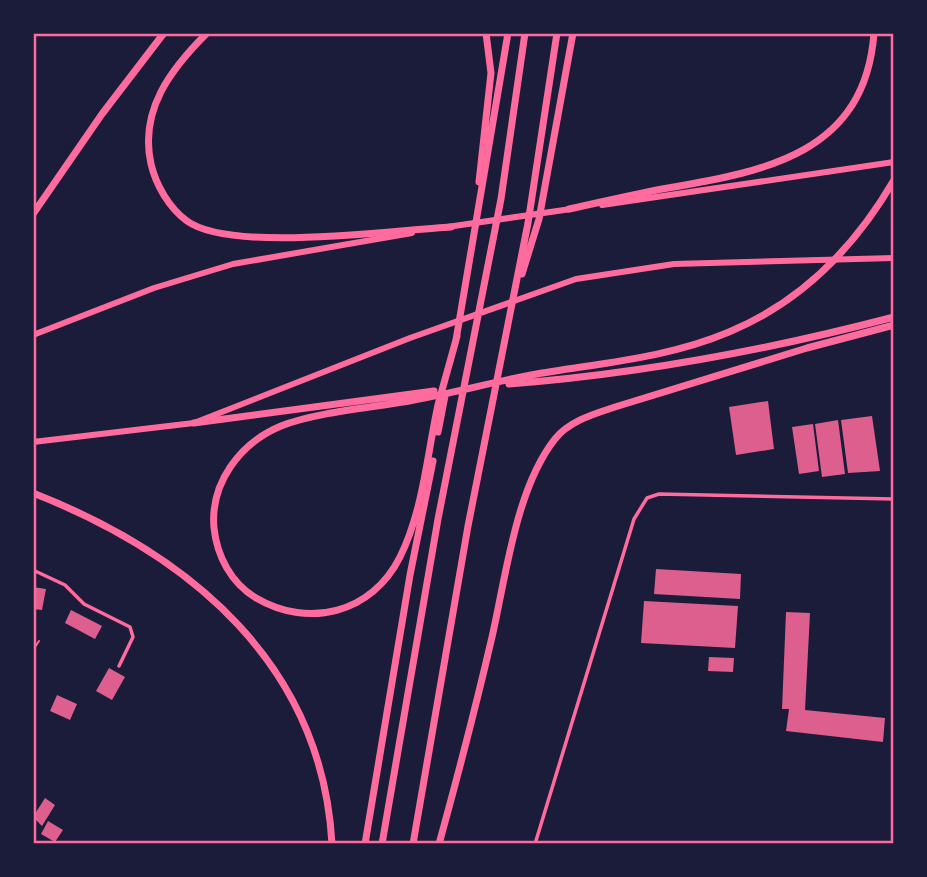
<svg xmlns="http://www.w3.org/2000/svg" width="927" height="877" viewBox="0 0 927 877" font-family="Lato,sans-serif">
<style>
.building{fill:#dd5f8e}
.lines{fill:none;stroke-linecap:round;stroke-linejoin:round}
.service{stroke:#ff6b9d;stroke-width:2}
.minor{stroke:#ff6b9d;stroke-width:3.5}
.trunk{stroke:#ff6b9d;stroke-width:6}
.motorway{stroke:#ff6b9d;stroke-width:7}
.neatline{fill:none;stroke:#ff6b9d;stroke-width:2.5}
</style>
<rect width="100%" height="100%" fill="#1b1b3a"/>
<path class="building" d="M 768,401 L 774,449 L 736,455 L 729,407 Z
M 872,416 L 880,471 L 848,473 L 841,420 Z
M 838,420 L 845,474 L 822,477 L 815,424 Z
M 813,424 L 819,471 L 799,474 L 792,427 Z
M 656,569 L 741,574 L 740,599 L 654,594 Z
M 33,587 L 46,589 L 42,610 L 33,609 Z
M 644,601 L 738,606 L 735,648 L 641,643 Z
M 71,610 L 102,626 L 95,639 L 65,623 Z
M 786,612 L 810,613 L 805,710 L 885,718 L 883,742 L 786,731 L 789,709 L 782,709 Z
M 709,657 L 734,658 L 733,672 L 708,671 Z
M 109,668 L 125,677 L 112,700 L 96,691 Z
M 57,695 L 77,704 L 70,720 L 50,711 Z
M 45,798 L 55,805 L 42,826 L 33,817 Z
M 48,821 L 63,830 L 55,842 L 41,834 Z"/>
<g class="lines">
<path class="service" d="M 33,650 L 39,641"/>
<path class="minor" d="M 33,570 L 65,585 L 84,604 L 130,627 L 133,637 L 119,666
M 535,844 L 634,519 L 647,498 L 659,494 L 894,499"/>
<path class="trunk" d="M 602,205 L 894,162
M 447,227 L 571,209
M 33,335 L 154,288 L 233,264 L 412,233
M 33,442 L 194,423 L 410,338 L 576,279 L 674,264 L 894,258"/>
<path class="motorway" d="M 207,33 C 171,69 139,110 151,164 C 156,185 169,208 187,221 C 231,253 393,230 451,227
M 479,182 L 491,73 L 486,33
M 569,209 C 602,202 635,194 668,188 C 767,171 865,153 874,33
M 33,214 L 102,114 L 164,33
M 522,274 L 539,219 L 573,33
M 457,336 C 451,359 444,382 438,405 C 427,455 423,511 400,557 C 372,613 309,629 256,598 C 231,583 217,556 214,528 C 210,483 240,443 281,426 C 314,413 367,408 403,402 C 446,395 488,383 531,375 C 599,363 665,359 729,332 C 801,302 855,247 894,180
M 456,340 L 508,33
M 509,384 C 638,374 768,350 894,317
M 194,423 L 434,391
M 438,432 L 445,396
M 33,493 C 191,555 322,665 332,844
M 365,844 L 410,575 L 433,461
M 382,844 L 438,519 L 501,199 L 525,33
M 413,844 L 468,526 L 528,223 L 557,33
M 439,844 C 458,775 476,706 492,637 C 506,576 516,488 555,439 C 569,421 594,414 615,407 L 807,348 L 894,325"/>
</g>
<rect width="927" height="877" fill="none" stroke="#1b1b3a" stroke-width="70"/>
<rect x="35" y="35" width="857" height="807" class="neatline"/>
</svg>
